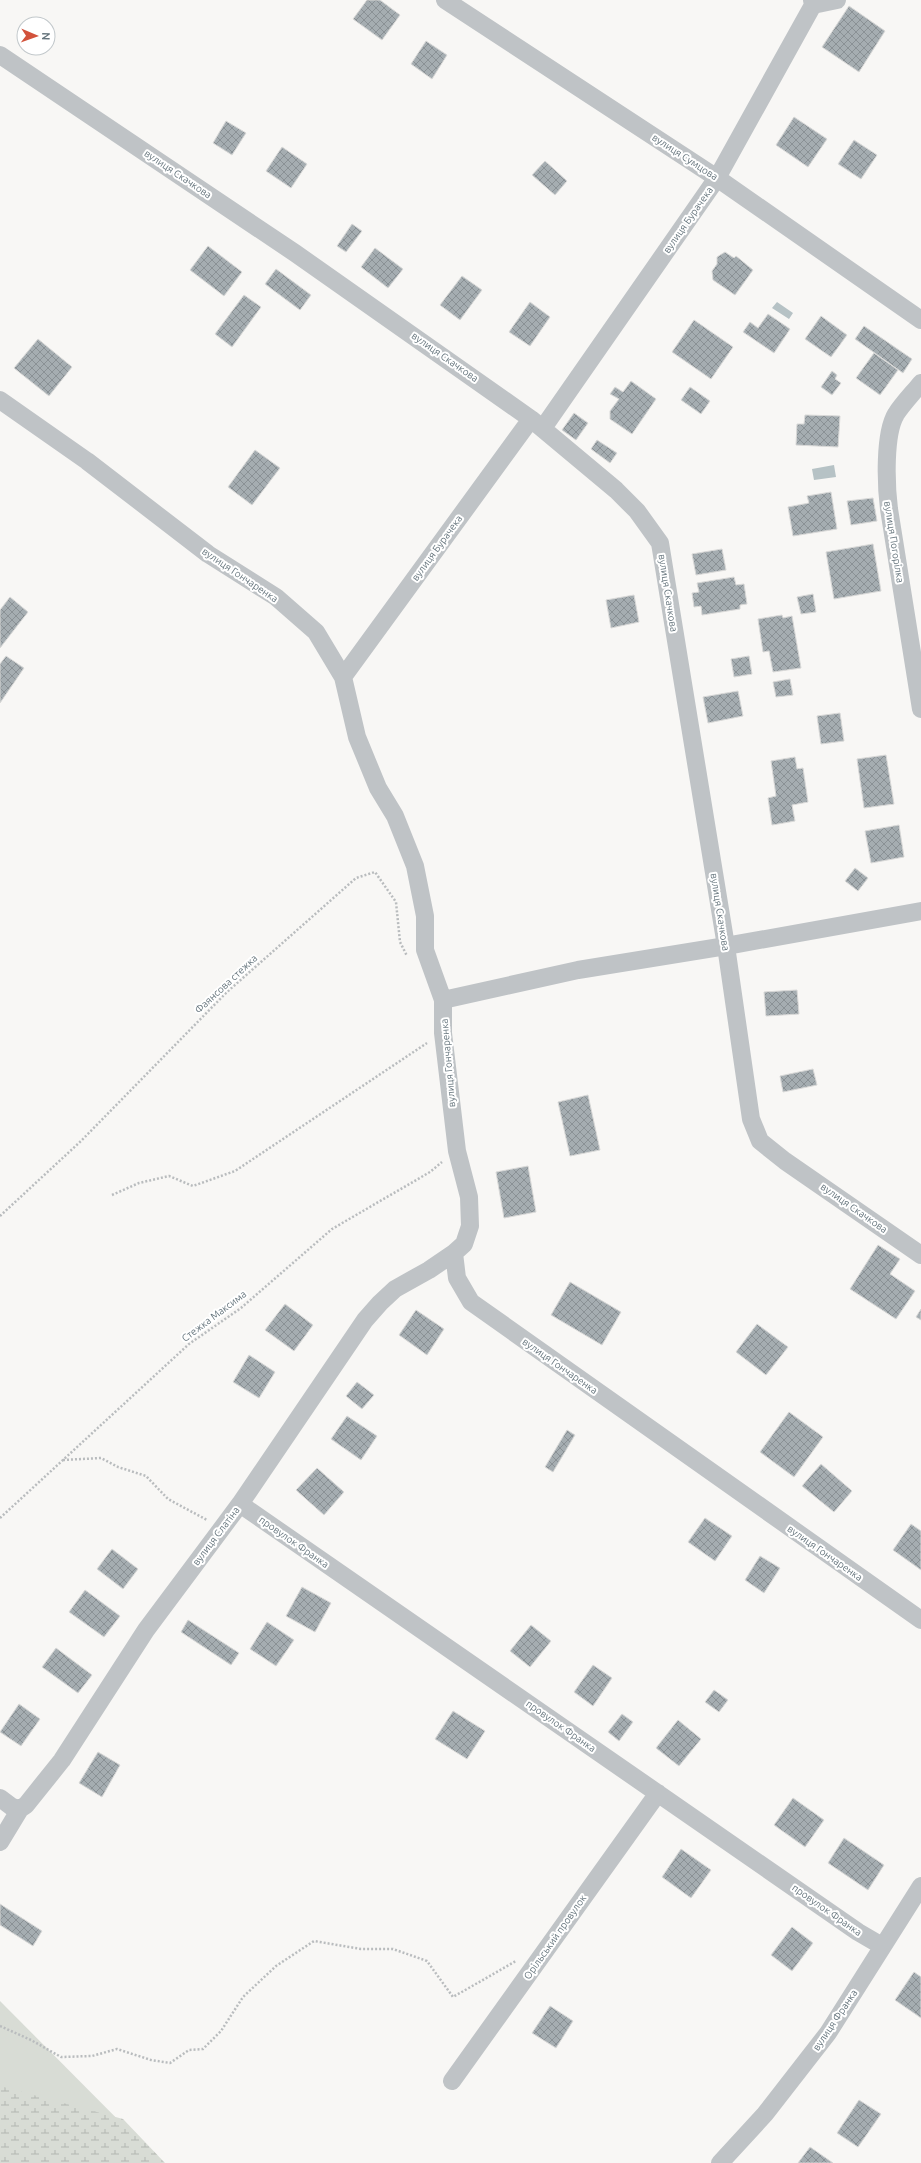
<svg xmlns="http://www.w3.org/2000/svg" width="921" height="2163" viewBox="0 0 921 2163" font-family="Ubuntu,sans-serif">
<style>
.green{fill:#d8dcd5}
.wetland{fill:url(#wetland-marsh)}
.water{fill:#b6c2c5}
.building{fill:url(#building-cross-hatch);stroke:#d9d9d8}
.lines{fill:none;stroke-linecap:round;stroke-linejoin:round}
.path{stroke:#b9bcbe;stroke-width:2.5;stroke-dasharray:2 2;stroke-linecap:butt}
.minor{stroke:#bfc3c6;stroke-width:18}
.labels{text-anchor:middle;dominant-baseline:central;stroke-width:4;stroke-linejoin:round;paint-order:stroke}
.street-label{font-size:10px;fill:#66757d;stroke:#fff}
</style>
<defs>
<pattern id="wetland-marsh" width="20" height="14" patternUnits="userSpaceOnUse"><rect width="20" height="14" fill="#d8dcd5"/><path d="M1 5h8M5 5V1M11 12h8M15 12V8" fill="none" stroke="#b3b7b2"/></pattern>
<pattern id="building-cross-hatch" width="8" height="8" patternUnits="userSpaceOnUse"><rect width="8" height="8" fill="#a5adb1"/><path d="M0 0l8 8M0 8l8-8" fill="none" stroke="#8a9195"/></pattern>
</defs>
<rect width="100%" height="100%" fill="#f8f7f5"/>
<path class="green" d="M 0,2001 L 161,2163 L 0,2163 Z"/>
<path class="wetland" d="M 0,2086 L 123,2119 L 165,2163 L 0,2163 Z"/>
<path class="water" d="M 777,302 L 793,313 L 789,319 L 772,308 Z
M 834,465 L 836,477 L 814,480 L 812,469 Z"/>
<path class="building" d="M 367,0 L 380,0 L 400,15 L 382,40 L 353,19 Z
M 849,6 L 885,31 L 859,72 L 822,47 Z
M 426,41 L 447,55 L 432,79 L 411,64 Z
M 794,117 L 827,139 L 808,167 L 776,145 Z
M 226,121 L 246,133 L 232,155 L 213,143 Z
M 854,140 L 877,155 L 861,179 L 838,164 Z
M 282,147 L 307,164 L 291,188 L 266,171 Z
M 545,161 L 567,181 L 555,195 L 532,175 Z
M 352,224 L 362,231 L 346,252 L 337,246 Z
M 208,246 L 242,272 L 224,296 L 190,270 Z
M 375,248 L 403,269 L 388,288 L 361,267 Z
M 725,252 L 734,258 L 736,256 L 753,270 L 735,295 L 713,280 L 712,271 L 717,264 L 717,257 Z
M 276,269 L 311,295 L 300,310 L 265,284 Z
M 462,276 L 482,290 L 460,320 L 440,305 Z
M 244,295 L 261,307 L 232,347 L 215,334 Z
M 530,302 L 550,317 L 530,346 L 509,332 Z
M 768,314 L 790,329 L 774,353 L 743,332 L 750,322 L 758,328 Z
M 821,316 L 847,335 L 831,357 L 805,339 Z
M 694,320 L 733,347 L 711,379 L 672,352 Z
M 864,326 L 912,359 L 903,373 L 855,339 Z
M 38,339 L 72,367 L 49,396 L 14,368 Z
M 874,353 L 898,370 L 880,395 L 856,378 Z
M 832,371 L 837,375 L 835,379 L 841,383 L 832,395 L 821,387 Z
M 631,381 L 656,399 L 632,434 L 610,419 L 610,411 L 619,399 L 610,394 L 615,387 L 623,392 Z
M 690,387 L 710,401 L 701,414 L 681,400 Z
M 574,413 L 588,423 L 576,440 L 562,430 Z
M 805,415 L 840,416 L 838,447 L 796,445 L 797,424 L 804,424 Z
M 597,440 L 617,453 L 610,463 L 591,449 Z
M 255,450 L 280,468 L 252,505 L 228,487 Z
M 831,492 L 837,529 L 793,536 L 788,507 L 809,503 L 807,496 Z
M 873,498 L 877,521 L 851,525 L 847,501 Z
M 873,544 L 881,591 L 834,599 L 826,552 Z
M 722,549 L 726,570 L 696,575 L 692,554 Z
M 734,577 L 736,585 L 744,584 L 747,604 L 740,605 L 740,609 L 702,615 L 701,606 L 694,607 L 692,593 L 699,592 L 697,583 Z
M 813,594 L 816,612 L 801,614 L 797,597 Z
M 634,595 L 639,622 L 611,628 L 606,600 Z
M 10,597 L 28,612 L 0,648 L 0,610 Z
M 782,615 L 783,618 L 792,616 L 801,668 L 773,672 L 769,651 L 763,652 L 758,619 Z
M 6,656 L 24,668 L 0,703 L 0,664 Z
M 749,656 L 752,674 L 734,677 L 731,659 Z
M 790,679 L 793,695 L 776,697 L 773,682 Z
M 738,691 L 743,716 L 708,723 L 703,697 Z
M 840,713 L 844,741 L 821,744 L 817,716 Z
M 886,755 L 894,804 L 864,808 L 857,759 Z
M 795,757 L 797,769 L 803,768 L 808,802 L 792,805 L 795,821 L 772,825 L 768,798 L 776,796 L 771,761 Z
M 899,825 L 904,857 L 871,863 L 865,831 Z
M 855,868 L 868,878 L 858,891 L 845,881 Z
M 797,990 L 799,1014 L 766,1016 L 764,992 Z
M 813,1069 L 817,1085 L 783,1092 L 780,1076 Z
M 588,1095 L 600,1150 L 570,1156 L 558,1102 Z
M 528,1166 L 536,1212 L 504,1218 L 496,1172 Z
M 878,1245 L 900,1259 L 890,1274 L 915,1291 L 896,1319 L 850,1289 Z
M 570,1282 L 621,1312 L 602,1345 L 551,1315 Z
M 285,1304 L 313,1325 L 294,1351 L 265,1330 Z
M 921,1309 L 921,1320 L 916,1317 Z
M 416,1310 L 444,1329 L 427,1355 L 399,1335 Z
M 757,1324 L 788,1347 L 766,1375 L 736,1352 Z
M 249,1355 L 275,1372 L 259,1398 L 233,1382 Z
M 357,1382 L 374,1395 L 362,1409 L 346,1396 Z
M 789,1412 L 823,1437 L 794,1477 L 760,1452 Z
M 347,1416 L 377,1436 L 361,1460 L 331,1439 Z
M 567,1430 L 575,1435 L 553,1472 L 545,1467 Z
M 821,1464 L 852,1491 L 834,1512 L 802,1486 Z
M 317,1468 L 344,1492 L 324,1515 L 296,1490 Z
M 705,1518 L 732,1536 L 715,1561 L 688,1542 Z
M 911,1524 L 921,1531 L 921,1570 L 893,1550 Z
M 112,1549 L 138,1569 L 123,1589 L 97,1569 Z
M 760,1556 L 780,1568 L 764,1593 L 745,1580 Z
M 302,1587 L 331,1603 L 315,1632 L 286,1616 Z
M 85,1590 L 120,1616 L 104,1637 L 69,1612 Z
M 188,1620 L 239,1653 L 231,1665 L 181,1632 Z
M 267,1622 L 294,1640 L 276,1666 L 250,1649 Z
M 531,1625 L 551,1641 L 530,1667 L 510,1651 Z
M 56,1648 L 92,1675 L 78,1693 L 42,1667 Z
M 593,1665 L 612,1678 L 593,1706 L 574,1692 Z
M 714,1690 L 728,1700 L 719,1712 L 705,1702 Z
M 19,1704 L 40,1719 L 21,1746 L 0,1732 Z
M 453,1711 L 485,1731 L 467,1759 L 435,1739 Z
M 622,1714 L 633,1722 L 619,1741 L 608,1732 Z
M 678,1720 L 701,1739 L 679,1766 L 656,1748 Z
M 98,1752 L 120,1765 L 102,1797 L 79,1783 Z
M 793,1798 L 824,1820 L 805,1847 L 774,1825 Z
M 844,1838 L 884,1865 L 868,1890 L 828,1863 Z
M 681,1849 L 711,1870 L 691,1898 L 662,1877 Z
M 0,1904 L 42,1931 L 33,1946 L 0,1925 Z
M 792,1927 L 813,1943 L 792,1971 L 771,1955 Z
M 914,1972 L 921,1977 L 921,2018 L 895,2000 Z
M 550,2006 L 573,2021 L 556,2048 L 532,2033 Z
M 859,2100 L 881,2114 L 858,2147 L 837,2133 Z
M 810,2147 L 833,2163 L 798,2163 Z"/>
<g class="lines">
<path class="path" d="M 112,1195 L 139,1183 L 169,1176 L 193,1186 L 235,1171 L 427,1043
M 0,1216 L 81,1141 L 227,992 L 356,878 L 375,872 L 396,902 L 400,942 L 407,956
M 63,1460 L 101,1458 L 118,1467 L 146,1476 L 168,1499 L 207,1520
M 0,1518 L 189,1344 L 241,1308 L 332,1229 L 430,1172 L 442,1162
M 0,2026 L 31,2040 L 61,2057 L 92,2056 L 117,2049 L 151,2060 L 170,2063 L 189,2050 L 203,2049 L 221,2031 L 243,1997 L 276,1966 L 314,1941 L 361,1949 L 393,1949 L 427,1961 L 453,1997 L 516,1961"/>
<path class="minor" d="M 445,0 L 717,178 L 921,320
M 813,5 L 837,0
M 0,55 L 295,253 L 531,419 L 616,490 L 637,511 L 660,543 L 726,946 L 751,1119 L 760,1141 L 785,1161 L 921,1255
M 921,383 C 913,393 903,403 896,414 C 884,434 886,485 889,509 L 921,709
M 0,400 L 87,461 L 208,554 L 276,597 L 316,632 L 343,677 L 357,737 L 378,788 L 395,816 L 415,866 L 425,916 L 425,950 L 443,1000 L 443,1033 L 457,1151 L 469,1197 L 470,1226 L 464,1244 L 454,1253 L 429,1270 L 395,1289 L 380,1303 L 365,1320 L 240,1504 L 146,1630 L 62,1760 L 26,1805 L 20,1809 L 0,1842
M 543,428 L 717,178 L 813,5 L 812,0
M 343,677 L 531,419
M 443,1000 L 578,970 L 726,946 L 921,911
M 454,1253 L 457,1278 L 471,1302 L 921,1620
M 240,1504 L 858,1932 L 882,1946
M 0,1798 L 12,1807 L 20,1809
M 452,2081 L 658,1793
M 720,2163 L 765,2114 L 828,2033 L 921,1886"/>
</g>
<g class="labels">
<g class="street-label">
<text transform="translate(685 157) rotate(33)">вулиця Сумцова</text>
<text transform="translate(178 174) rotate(34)">вулиця Скачкова</text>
<text transform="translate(688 220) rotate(-55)">вулиця Бурачека</text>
<text transform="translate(445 357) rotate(35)">вулиця Скачкова</text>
<text transform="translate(894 542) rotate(81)">вулиця Погорілка</text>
<text transform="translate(437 548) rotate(-54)">вулиця Бурачека</text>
<text transform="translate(240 575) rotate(34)">вулиця Гончаренка</text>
<text transform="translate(668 593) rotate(81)">вулиця Скачкова</text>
<text transform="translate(720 912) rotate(81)">вулиця Скачкова</text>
<text transform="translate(226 984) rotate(-43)">Фаянсова стежка</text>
<text transform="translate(448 1063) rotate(-95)">вулиця Гончаренка</text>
<text transform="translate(854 1208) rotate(35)">вулиця Скачкова</text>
<text transform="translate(214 1316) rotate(-37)">Стежка Максима</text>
<text transform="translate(560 1366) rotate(35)">вулиця Гончаренка</text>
<text transform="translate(216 1536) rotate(-53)">вулиця Слатіна</text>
<text transform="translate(294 1542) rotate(35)">провулок Франка</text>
<text transform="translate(825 1553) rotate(35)">вулиця Гончаренка</text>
<text transform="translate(561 1726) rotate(35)">провулок Франка</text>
<text transform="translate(827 1910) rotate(35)">провулок Франка</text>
<text transform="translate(555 1937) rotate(-55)">Орільський провулок</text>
<text transform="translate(835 2020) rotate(-56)">вулиця Франка</text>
</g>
</g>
<g transform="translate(36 36) rotate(92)"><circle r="19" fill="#ffffff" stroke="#c2c8cb"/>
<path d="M0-3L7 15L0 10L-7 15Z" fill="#d2523b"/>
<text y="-6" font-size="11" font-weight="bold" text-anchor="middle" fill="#66757d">N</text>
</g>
</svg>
